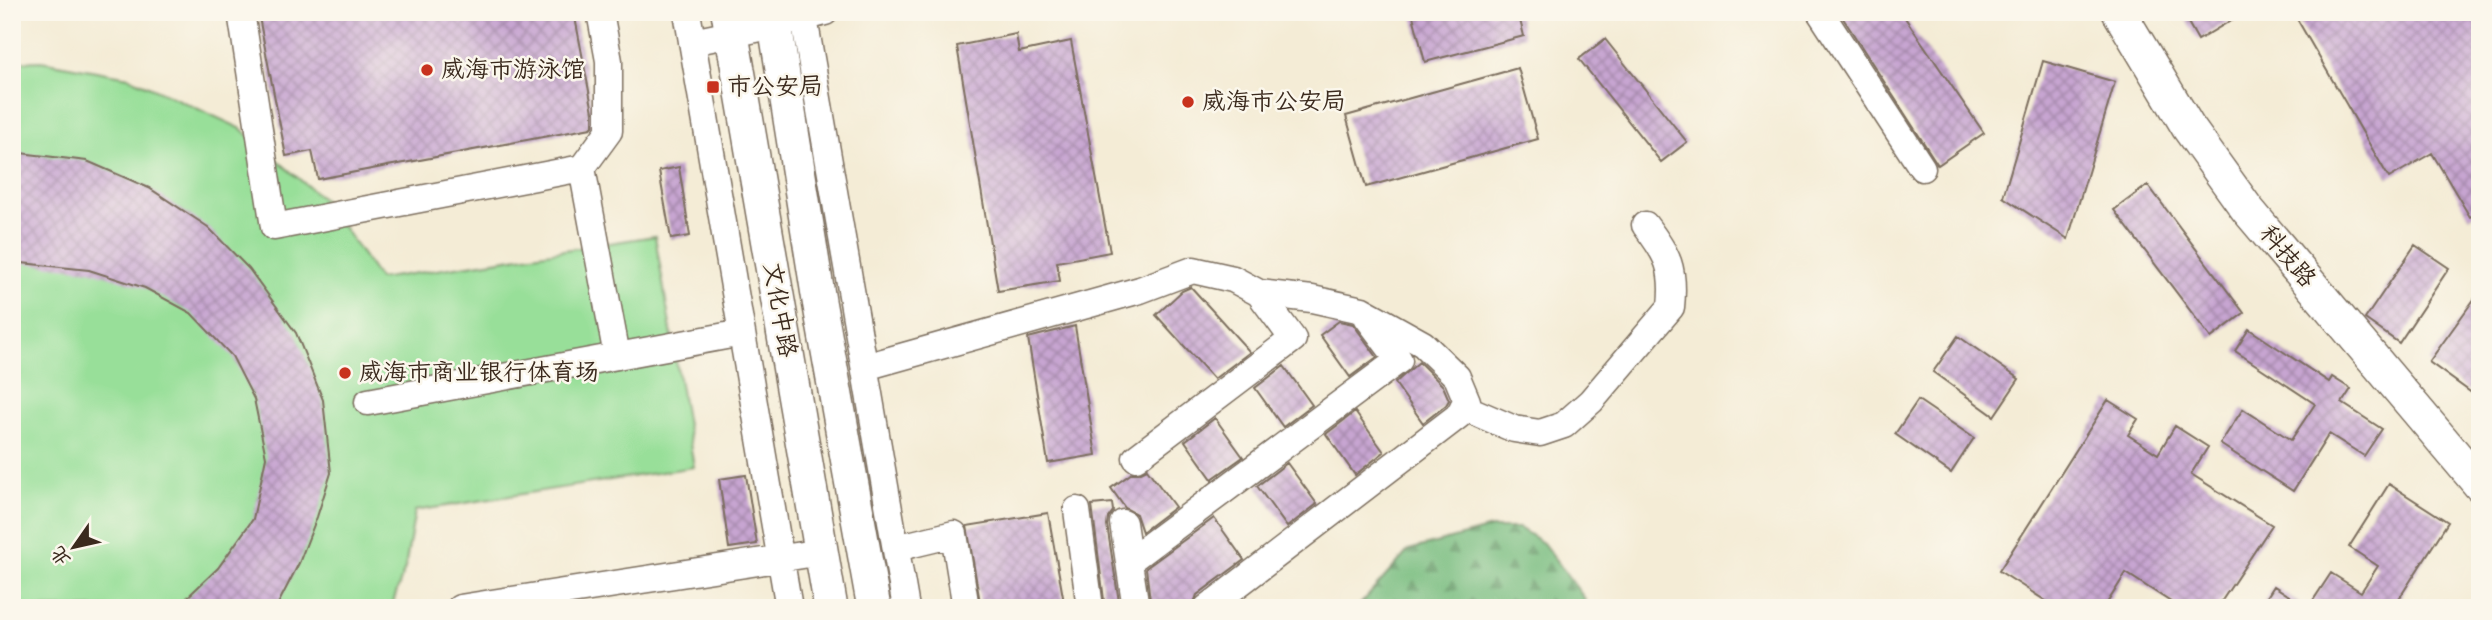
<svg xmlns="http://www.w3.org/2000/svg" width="2492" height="620" viewBox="0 0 2492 620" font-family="Mynerve,'LXGW WenKai TC',sans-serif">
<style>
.forest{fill:url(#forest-firs);stroke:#5a7450;stroke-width:2}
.pitch{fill:#98df99;stroke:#6a845c;stroke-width:2}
.building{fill:url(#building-cross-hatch)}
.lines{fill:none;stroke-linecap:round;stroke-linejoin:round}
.minor-casing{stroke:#7c6e5e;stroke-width:29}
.major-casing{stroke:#7c6e5e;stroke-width:36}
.minor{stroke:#fff;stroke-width:26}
.major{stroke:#fff;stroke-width:33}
.poi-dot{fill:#c8321e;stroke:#fbf7ec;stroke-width:2.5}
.labels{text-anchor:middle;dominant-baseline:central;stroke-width:5;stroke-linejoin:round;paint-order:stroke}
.poi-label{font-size:24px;fill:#3b2a1e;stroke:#fbf7ec;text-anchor:start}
.street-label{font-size:24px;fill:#3b2a1e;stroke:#fbf7ec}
</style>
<defs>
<pattern id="forest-firs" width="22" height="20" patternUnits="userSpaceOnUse" patternTransform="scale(1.75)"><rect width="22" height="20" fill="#7abe81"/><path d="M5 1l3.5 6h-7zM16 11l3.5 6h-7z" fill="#659b69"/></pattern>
<pattern id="building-cross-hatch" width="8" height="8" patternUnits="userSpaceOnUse" patternTransform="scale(1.75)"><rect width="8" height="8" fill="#c7a5d1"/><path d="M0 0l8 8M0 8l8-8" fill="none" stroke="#a387a9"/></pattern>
</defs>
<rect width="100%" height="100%" fill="#fbf7ec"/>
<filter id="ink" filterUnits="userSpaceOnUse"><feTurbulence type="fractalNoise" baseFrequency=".0143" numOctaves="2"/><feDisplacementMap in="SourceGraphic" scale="14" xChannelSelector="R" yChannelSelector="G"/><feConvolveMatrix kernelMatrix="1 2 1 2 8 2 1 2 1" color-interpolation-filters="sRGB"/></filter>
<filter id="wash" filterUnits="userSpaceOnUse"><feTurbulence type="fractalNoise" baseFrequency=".00686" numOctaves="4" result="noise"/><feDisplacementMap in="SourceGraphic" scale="28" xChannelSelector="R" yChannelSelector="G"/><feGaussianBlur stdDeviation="1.57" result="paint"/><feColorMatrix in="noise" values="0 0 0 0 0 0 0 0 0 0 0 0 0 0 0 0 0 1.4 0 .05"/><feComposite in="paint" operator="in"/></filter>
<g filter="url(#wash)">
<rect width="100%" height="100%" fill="#f4ecd6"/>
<path class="forest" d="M 1491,528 L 1519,528 L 1543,543 L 1585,599 L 1584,608 L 1357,608 L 1409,550 Z"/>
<path class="pitch" d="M 41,61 L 129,77 L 240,128 L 327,203 L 379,279 L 655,236 L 694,467 L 415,511 L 405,568 L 391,608 L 12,608 L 12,62 Z"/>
<g id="blocks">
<path class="building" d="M 258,12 L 574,12 L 593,112 L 593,126 L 591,128 L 318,179 L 312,151 L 286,156 Z
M 1412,12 L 1518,12 L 1524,36 L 1425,62 Z
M 1839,12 L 1901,12 L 1984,133 L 1938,165 Z
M 2182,12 L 2245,12 L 2198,40 Z
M 2293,12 L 2480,12 L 2480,211 L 2470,217 L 2432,153 L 2389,178 Z
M 1016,34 L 1019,52 L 1071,41 L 1110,252 L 1057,262 L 1060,281 L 998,291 L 957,46 Z
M 1605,39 L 1687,142 L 1661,162 L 1579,59 Z
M 2043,61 L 2115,82 L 2068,239 L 2003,197 Z
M 1518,68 L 1538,139 L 1366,187 L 1346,116 Z
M 12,152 L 87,161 L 149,188 L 208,227 L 249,269 L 296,333 L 323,400 L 331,473 L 317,517 L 299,563 L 276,608 L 176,608 L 218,568 L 253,519 L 266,457 L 254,399 L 232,356 L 191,313 L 145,288 L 89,270 L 12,262 Z
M 679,167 L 690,236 L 671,239 L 659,171 Z
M 2148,185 L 2244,313 L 2211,338 L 2114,210 Z
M 2415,245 L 2449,268 L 2399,343 L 2365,319 Z
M 1191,287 L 1250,352 L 1214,379 L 1156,315 L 1182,291 Z
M 2480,291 L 2480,399 L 2429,362 Z
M 1339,321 L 1353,324 L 1377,357 L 1350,377 L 1320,335 Z
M 1075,326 L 1096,455 L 1048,463 L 1028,338 Z
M 2249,329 L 2329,382 L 2332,377 L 2351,389 L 2342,403 L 2382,429 L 2364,456 L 2329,434 L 2293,491 L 2220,444 L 2243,409 L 2291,440 L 2315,404 L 2235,351 Z
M 1958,336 L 2019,379 L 1994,416 L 1933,372 Z
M 1419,362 L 1443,386 L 1449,400 L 1446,405 L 1423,423 L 1395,383 Z
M 1284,366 L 1312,405 L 1283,427 L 1255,388 Z
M 1918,400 L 1974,438 L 1951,473 L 1895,434 Z
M 2108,400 L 2138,419 L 2128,435 L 2158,454 L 2175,426 L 2208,447 L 2191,474 L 2272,525 L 2217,608 L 2180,608 L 2126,573 L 2104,608 L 2057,608 L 1999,571 Z
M 1355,412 L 1384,452 L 1355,475 L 1326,434 Z
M 1215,418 L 1243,457 L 1212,479 L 1185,441 Z
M 1287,463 L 1317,504 L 1287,527 L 1257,486 Z
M 1147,469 L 1175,507 L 1142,532 L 1136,514 L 1125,508 L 1111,488 L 1132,473 L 1139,473 Z
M 746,475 L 757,544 L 729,548 L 719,479 Z
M 2389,484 L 2448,522 L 2393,608 L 2260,608 L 2274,586 L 2308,608 L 2331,573 L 2361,592 L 2378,566 L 2349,547 Z
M 1112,503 L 1113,511 L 1108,518 L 1107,525 L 1120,608 L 1105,608 L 1092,505 Z
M 1048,513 L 1065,608 L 981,608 L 967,526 Z
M 1214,518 L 1244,560 L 1197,595 L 1192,608 L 1151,608 L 1146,568 Z"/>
</g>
</g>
<g filter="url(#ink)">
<use href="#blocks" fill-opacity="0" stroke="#7c6e5e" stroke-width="2"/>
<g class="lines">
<defs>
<path id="minor" d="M 241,12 L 274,227 L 582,168 L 617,356
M 687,12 L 789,608
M 803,12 L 906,608
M 1820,12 L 1922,168
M 692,42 L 776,25 L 825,12
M 582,168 L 609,131 L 609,61 L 600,12
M 865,367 L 1140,290 L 1193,270 L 1233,279 L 1259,293 L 1312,299 L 1362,310 L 1423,344 L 1457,377 L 1467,401 L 1458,416 L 1207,608
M 368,402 L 742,333
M 1463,407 L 1514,429 L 1540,433 L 1564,425 L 1591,401 L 1671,307 C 1675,268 1668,255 1645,225
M 1136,458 L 1293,339 L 1259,293
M 1077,510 L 1090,608
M 1123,523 L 1136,608
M 896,548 L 954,534 L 966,608
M 1129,561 L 1399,360 L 1367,317
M 460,608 L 822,552"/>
<path id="major" d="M 728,12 L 831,608
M 773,12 L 819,301 L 874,608
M 2119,12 L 2188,127 L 2247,209 L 2480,485"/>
</defs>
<use href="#minor" class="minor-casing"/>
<use href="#major" class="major-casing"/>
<use href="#minor" class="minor"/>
<use href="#major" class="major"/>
</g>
</g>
<g class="poi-dot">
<circle cx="427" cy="70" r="7"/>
<rect x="706" y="80" width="14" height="14" rx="3.5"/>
<circle cx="1188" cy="102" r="7"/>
<circle cx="345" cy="373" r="7"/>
</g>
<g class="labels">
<g class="poi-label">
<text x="441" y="70">威海市游泳馆</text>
<text x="727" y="87">市公安局</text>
<text x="1202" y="102">威海市公安局</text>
<text x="359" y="373">威海市商业银行体育场</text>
</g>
<g class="street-label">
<text transform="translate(2287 257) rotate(50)">科技路</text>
<text transform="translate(779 310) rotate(80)">文化中路</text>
</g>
</g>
<rect width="2492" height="620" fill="none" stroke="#fbf7ec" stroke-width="42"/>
<g transform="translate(74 547) rotate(236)" stroke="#fbf7ec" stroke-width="5" paint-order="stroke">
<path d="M0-5L12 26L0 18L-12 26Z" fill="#3b2a1e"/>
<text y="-10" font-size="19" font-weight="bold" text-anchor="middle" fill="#3b2a1e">北</text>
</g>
</svg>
